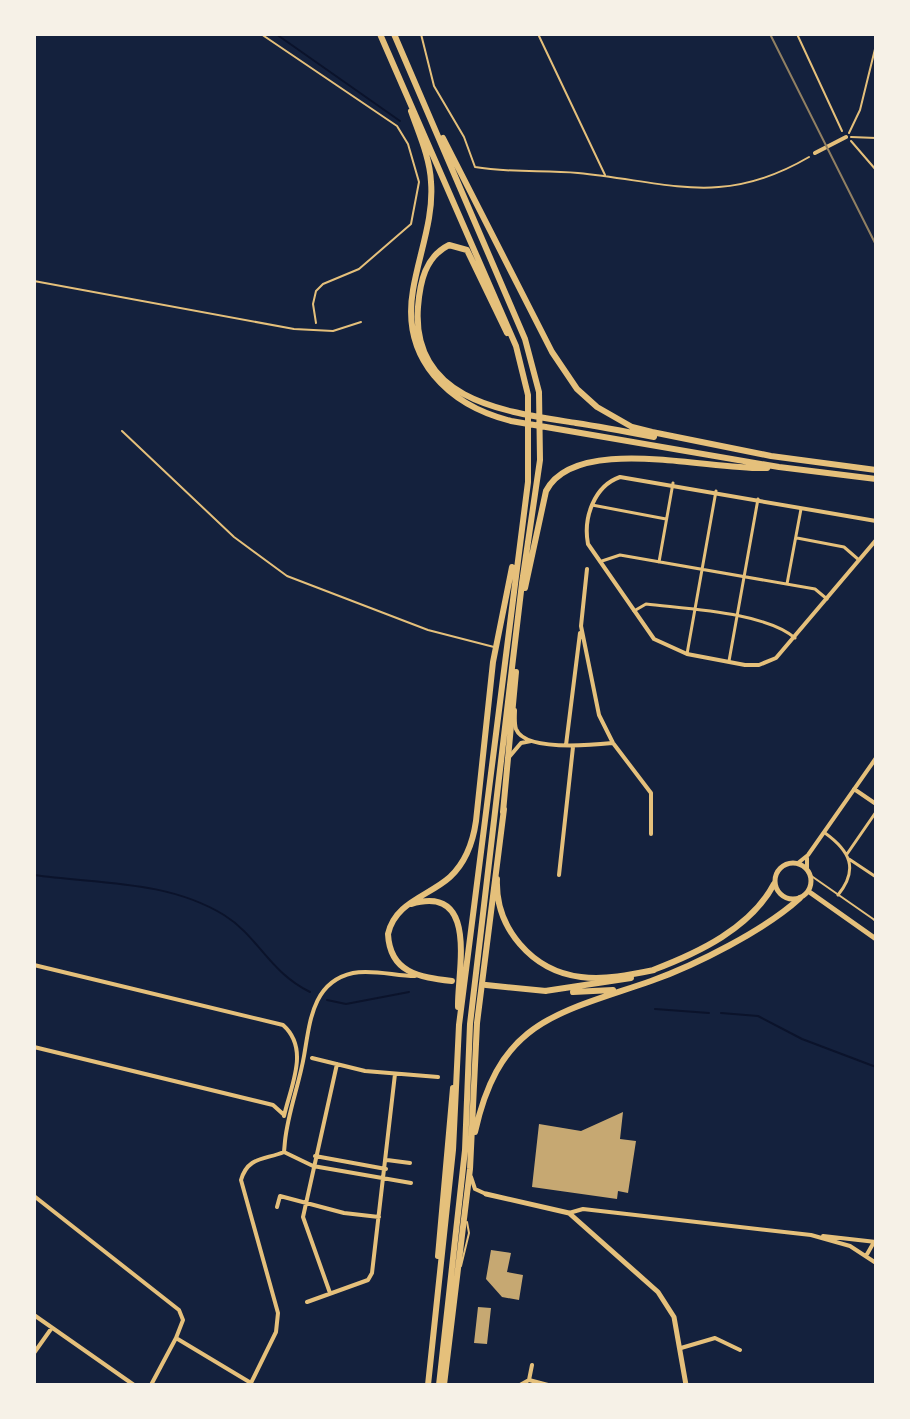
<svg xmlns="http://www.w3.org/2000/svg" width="910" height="1419" viewBox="0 0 910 1419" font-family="Cabin,sans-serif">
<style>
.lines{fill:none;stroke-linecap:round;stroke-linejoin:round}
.stream{stroke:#0b132b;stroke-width:2}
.building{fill:#c6a872}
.path{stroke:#e5c07b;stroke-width:2}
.service{stroke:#e5c07b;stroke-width:2}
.pedestrian{stroke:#e5c07b;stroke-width:3}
.minor{stroke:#e5c07b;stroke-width:4}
.tertiary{stroke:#e5c07b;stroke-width:5}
.secondary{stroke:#e5c07b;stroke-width:5}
.trunk{stroke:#e5c07b;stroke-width:6}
.rail{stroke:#918062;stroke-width:2}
</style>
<rect width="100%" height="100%" fill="#14213d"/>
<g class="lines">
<path class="stream" d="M 276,34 L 400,121
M 34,875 C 98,884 167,880 224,915 C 258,936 269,972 310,992
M 327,1000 L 346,1004 L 409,992
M 655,1009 L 709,1013
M 721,1013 L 758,1016 L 802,1039 L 876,1067"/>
</g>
<path class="building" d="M 623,1112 L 620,1139 L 636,1141 L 628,1193 L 618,1191 L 617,1199 L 532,1187 L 539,1124 L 581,1131 Z
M 491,1250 L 511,1253 L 507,1272 L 523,1275 L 519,1300 L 502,1297 L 486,1279 Z
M 478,1307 L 491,1308 L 487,1344 L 474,1343 Z"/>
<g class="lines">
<path class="path" d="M 261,34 L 397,126 L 408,144 L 419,182 L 411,224 L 359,269 L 323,284 L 316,291 L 313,304 L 316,323
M 421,34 L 434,86 L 464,137 L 475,167 C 510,173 543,170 578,173 C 670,182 722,208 809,157
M 538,34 L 605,175
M 797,34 L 842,131
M 849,133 L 860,110 L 876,45
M 851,137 L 876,138
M 851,141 L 876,170"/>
<path class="service" d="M 34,281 L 294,329 L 333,331 L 361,322
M 122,431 L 234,537 L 287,576 L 428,630 L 494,647
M 810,875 L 876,921
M 461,1266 L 469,1233 L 467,1222"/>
<path class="pedestrian" d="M 592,505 L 666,519
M 797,538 L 844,547 L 859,560
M 602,561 L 620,555 L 815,589 L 827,599
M 659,562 L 673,483
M 787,584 L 801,509
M 634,611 L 646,604 C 686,609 765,612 795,638
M 687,654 L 716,491
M 729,661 L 758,499
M 825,833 C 850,851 859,869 838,895
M 847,854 L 876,812
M 849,859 L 876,877
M 875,920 L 876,919"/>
<path class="minor" d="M 815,153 L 846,137
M 876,521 L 620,477 C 594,486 583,518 588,544 L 654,639 L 687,654 L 745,665 L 759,665 L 776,658 L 876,540
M 587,569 L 581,626 L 599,715 L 613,743 L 651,793 L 651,834
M 515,710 C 515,715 514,723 516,729 C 525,752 593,745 613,743
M 566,745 L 580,633
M 510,756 L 521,743 L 531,741
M 854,789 L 876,804
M 798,863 L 808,855 L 876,758
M 807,869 L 807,858
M 559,875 L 573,747
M 34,965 L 283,1025 C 310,1049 291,1085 284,1116
M 34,1047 L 273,1105 L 283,1114
M 312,1058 L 365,1071 L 438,1077
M 315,1156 L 386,1169
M 387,1160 L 410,1163
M 471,1177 L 475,1189 L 486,1194
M 411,1183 L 313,1166 L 284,1152 L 285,1141 C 288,1112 299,1085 304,1056 C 310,1022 312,982 353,973 C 372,969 396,976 415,976
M 34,1196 L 179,1310 L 183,1320 L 176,1338
M 277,1207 L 280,1196 L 344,1213 L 379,1217
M 569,1213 L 583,1209 L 811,1235 L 850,1246 L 876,1263
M 823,1236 L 876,1242
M 866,1256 L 874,1242
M 330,1293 L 303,1217 L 337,1064
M 307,1302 L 368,1280 L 372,1273 L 395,1074
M 34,1315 L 134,1385
M 681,1348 L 715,1338 L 740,1350
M 34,1353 L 51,1329
M 529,1380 L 532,1365
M 151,1385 L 176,1338 L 251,1383
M 250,1385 L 276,1332 L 278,1313 L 241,1180 C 248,1156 265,1160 284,1152
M 520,1385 L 529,1380 L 548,1385"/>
<path class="tertiary" d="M 486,1194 L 569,1213 L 658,1292 L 674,1317 L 686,1385"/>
<path class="secondary" d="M775 881a18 18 0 1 1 36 0a18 18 0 1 1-36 0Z
M 808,891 L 876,939"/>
<path class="trunk" d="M 380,34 L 516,346 L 528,395 L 528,482 L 459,1025 L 453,1150 L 428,1385
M 394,34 L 525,339 L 539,392 L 540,460 L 522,583 L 470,1024 L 465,1150 L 439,1385
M 411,111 C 419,134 430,158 431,182 C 434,218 419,254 413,290 C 401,359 448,405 511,421 L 779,467 L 876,479
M 443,138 L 552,352 L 577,389 L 597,407 L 632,427 L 652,432 L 771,456 L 876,470
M 507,333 L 467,250 L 449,245 C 425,257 420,282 418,307 C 411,402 507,412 576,423 C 602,427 628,432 654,437
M 525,588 L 546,491 C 576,433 712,471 767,468
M 503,812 L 516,672
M 497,879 C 495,928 532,971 581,977 C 605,980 630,975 654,970
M 411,904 C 480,884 457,972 458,1007
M 653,970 C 698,953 751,928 774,884
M 452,981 C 419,977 390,973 388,934 C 395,902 429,896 450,877 C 466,862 473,842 476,821 L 493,662 L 512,567
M 486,985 L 546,991
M 545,991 L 631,978
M 573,992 L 613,990
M 475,1132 C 500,1020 556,1014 651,981 C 696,965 765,930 800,898
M 438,1256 L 453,1088
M 444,1385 L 470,1169 L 477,1023 L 504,809"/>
<path class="rail" d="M 770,34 L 876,245"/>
</g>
<rect width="910" height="1419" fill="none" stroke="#f6f1e7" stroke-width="72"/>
</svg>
